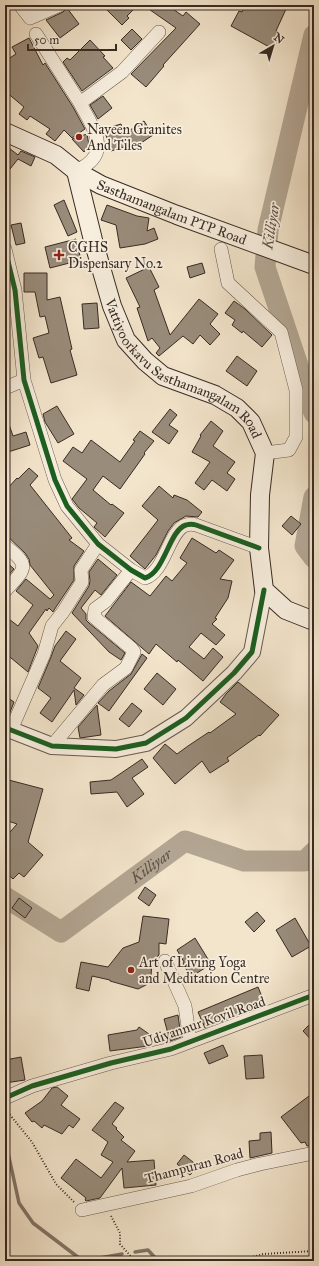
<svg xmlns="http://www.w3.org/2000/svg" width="319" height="1266" viewBox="0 0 319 1266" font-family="'IM FELL Great Primer',serif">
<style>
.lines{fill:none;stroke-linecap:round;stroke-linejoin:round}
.stream{stroke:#827567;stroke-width:3.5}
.river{stroke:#b3a693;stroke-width:21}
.building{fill:#998c7b;stroke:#382b24}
.minor-casing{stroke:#675a4e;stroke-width:14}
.tertiary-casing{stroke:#675a4e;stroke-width:18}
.secondary-casing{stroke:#382b24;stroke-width:20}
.path{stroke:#382b24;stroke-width:2;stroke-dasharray:1 2;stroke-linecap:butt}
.minor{stroke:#f7eede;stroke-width:13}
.tertiary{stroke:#f7eede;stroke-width:16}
.secondary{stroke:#f7eede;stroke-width:18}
.cycleway-casing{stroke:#f7eede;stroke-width:8}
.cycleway{stroke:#1b5e20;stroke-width:5}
.poi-dot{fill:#8f2418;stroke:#f7eede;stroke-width:1.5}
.labels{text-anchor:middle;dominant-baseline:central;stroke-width:3.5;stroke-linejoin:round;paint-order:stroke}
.poi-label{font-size:14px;fill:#382b24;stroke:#f7eede;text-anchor:start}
.street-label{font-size:14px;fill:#382b24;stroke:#f7eede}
.water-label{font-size:15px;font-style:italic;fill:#5d5045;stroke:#f7eede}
</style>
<rect width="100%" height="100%" fill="#f3e5cc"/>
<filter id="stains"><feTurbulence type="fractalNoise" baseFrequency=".005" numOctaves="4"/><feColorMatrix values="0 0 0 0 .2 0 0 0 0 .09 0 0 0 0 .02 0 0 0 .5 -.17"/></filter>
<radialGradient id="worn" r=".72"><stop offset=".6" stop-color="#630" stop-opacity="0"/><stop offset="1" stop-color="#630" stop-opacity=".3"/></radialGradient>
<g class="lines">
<path class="stream" d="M 5,1146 L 7,1148 L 19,1203 L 33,1223 L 83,1261 L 122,1254
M 135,1252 L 148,1250 L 158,1261"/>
<g class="river">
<path d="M 314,35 L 268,230 L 265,267 L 314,413"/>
<path d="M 314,497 L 305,546 L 314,558"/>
<path id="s1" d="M 5,897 L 61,932 L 185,841 L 244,861 L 305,861 L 314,852"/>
</g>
</g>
<path class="building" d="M 102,5 L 138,5 L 127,16 L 129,18 L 122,25 Z
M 143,5 L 167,5 L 183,16 L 186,12 L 200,24 L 163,65 L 164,66 L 146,87 L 131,74 L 176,28 Z
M 245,5 L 277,5 L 286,9 L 276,31 L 281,34 L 273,49 L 231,26 L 239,11 L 242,12 Z
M 67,8 L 79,24 L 60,38 L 46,20 L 63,12 Z
M 132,29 L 142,39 L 131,50 L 121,40 Z
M 29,38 L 43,65 L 45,63 L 73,107 L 85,129 L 72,138 L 64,130 L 55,141 L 46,134 L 50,129 L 30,116 L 27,120 L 19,114 L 24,107 L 5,91 L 5,61 L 16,54 L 12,47 Z
M 90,40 L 105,56 L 103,57 L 113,68 L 82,91 L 63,62 L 67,58 L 70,60 Z
M 103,96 L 112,108 L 98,119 L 90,105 Z
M 144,121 L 153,135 L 141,143 L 140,142 L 111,151 L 104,129 L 121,124 L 124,134 Z
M 87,134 L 89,145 L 84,152 L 72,139 Z
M 5,145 L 18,155 L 21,151 L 35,157 L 31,166 L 18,159 L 10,169 L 5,165 Z
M 64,200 L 77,232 L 68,236 L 54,205 Z
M 107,205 L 137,216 L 149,218 L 147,231 L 154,228 L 158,239 L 145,244 L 120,248 L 116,225 L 101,220 Z
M 21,223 L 25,243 L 16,245 L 11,225 Z
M 76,239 L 81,260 L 50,268 L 45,247 Z
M 202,263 L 205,273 L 190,278 L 187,267 Z
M 149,267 L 159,287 L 154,290 L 170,335 L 199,299 L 218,314 L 210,324 L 220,334 L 210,345 L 200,335 L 193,344 L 183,336 L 159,356 L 156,353 L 160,348 L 152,338 L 148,341 L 137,308 L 140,307 L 126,278 Z
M 24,273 L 47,273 L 47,300 L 60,297 L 72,349 L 70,350 L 77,375 L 51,383 L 43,357 L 39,358 L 33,338 L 49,333 L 45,316 L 40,317 L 35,292 L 24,292 Z
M 234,301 L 245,309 L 272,335 L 262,347 L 243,331 L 242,333 L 232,325 L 235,320 L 225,313 Z
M 97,303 L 99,328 L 84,329 L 82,304 Z
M 237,356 L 257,371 L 247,386 L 226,371 Z
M 57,406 L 74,434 L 58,443 L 45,422 L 43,414 Z
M 170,409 L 177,415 L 169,425 L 178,431 L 169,444 L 152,432 Z
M 6,416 L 13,436 L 26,432 L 30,445 L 5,453 L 5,417 Z
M 211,421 L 223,431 L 213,446 L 235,462 L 227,473 L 235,479 L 227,491 L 212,480 L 204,490 L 195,483 L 210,462 L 192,452 L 201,436 L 200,435 Z
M 140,431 L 154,441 L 144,453 L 145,454 L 120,489 L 103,476 L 93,490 L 111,505 L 112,504 L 124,513 L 105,537 L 94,527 L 97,523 L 79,508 L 72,499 L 87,479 L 63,461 L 73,447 L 82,453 L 91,440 L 120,462 L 135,441 L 133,440 Z
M 29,468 L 38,476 L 30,485 L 72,538 L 69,540 L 84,551 L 74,566 L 74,580 L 56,607 L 53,612 L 49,608 L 47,611 L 46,609 L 29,633 L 38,646 L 28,672 L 5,653 L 5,616 L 18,626 L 33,605 L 16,591 L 26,579 L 50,599 L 54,595 L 30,565 L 29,559 L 25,553 L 5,534 L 5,496 L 9,491 L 7,489 L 17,478 L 18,479 Z
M 159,486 L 173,498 L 174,495 L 187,500 L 202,512 L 198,517 L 186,516 L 174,523 L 168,531 L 156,555 L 145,569 L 130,556 L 158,520 L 142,506 Z
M 291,516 L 301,524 L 292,535 L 282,526 Z
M 192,538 L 216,553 L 219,550 L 234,560 L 220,579 L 232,581 L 228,598 L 215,618 L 217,619 L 212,624 L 225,635 L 216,645 L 201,633 L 189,647 L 204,659 L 213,648 L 223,657 L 203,681 L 178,660 L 177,662 L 156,644 L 149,654 L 105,616 L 131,582 L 150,596 L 166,576 L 172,581 L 187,563 L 180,558 Z
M 98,559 L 117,575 L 101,595 L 95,590 L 81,608 L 86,614 L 86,620 L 89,623 L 125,653 L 121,660 L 109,652 L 72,613 L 89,586 L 90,581 L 89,572 Z
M 5,561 L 14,569 L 5,579 Z
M 66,631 L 76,639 L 60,661 L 81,678 L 74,688 L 84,695 L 76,705 L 74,690 L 52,722 L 40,713 L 51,698 L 38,688 L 51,657 L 55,646 Z
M 142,654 L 147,658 L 109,711 L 98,703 L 109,691 L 131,674 Z
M 157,673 L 176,689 L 163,705 L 144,689 Z
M 238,682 L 279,715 L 260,736 L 259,735 L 227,758 L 229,761 L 210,773 L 202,761 L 175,784 L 153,758 L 165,744 L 177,754 L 188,746 L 209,732 L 210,733 L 236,714 L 220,702 L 226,694 Z
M 5,696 L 14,702 L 7,720 L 5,720 Z
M 132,703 L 142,711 L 129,727 L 119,719 Z
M 97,705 L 101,735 L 80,738 L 78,727 Z
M 142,759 L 148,767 L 132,778 L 144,794 L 127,807 L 117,792 L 91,794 L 90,782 L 111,780 Z
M 5,779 L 43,789 L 28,842 L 43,855 L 24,877 L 19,873 L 13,879 L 5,872 L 5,838 L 17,824 L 5,820 Z
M 145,887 L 156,895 L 149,906 L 138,898 Z
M 19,898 L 32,908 L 25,918 L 12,908 Z
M 257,912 L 265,921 L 254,932 L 245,922 Z
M 143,916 L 169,919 L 166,944 L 159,943 L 159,955 L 152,961 L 151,976 L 146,985 L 138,989 L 110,981 L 110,980 L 92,976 L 89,991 L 76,988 L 81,962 L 108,967 L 123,948 L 139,942 Z
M 295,918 L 311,946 L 292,957 L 276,930 Z
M 195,938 L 211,964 L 191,977 L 183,964 L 184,962 L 177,950 Z
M 258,987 L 265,1004 L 205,1028 L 198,1012 Z
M 178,1015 L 181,1037 L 170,1041 L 164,1019 Z
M 314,1020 L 314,1043 L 303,1031 Z
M 139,1027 L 149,1034 L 144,1040 L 149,1044 L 148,1046 L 110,1051 L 108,1035 L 137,1030 Z
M 223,1045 L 228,1056 L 209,1064 L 204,1053 Z
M 262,1055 L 264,1078 L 246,1079 L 244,1056 Z
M 21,1057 L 25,1080 L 5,1083 L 5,1060 Z
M 57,1087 L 68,1096 L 61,1105 L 80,1119 L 73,1128 L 69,1125 L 62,1134 L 44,1125 L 42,1128 L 34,1121 L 32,1122 L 25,1113 L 42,1101 L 52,1088 Z
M 313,1093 L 314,1145 L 307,1146 L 305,1142 L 301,1143 L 281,1117 Z
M 115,1102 L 124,1108 L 112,1124 L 117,1128 L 116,1129 L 124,1137 L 121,1140 L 135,1151 L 127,1162 L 154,1160 L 156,1185 L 124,1188 L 122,1168 L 100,1198 L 86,1201 L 85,1200 L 86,1198 L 61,1178 L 76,1159 L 101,1178 L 113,1162 L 101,1155 L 108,1142 L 92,1130 Z
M 271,1132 L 272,1153 L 250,1158 L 249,1141 L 260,1140 L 260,1133 Z
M 184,1155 L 198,1166 L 190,1175 L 177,1164 Z"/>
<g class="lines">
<defs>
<path id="minor" d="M 20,5 L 30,18 L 60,5
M 36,34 L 80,103
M 76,171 C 81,168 88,165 92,160 C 107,144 88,119 80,103 L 122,72 L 159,32
M 5,249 L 15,290 L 24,380 L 55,480 L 67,506 L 98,544 L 131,570 L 145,578 C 165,572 169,530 186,525 C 189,524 193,524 196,525 L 259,548
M 221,249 L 228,283 L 281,332 L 296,390 L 296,437 L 289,450 L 265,453
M 5,388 L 24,380
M 5,546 C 32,566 25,569 5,591
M 11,730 L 44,654 L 52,626 L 63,612 L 82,582 L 81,570 L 98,544
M 52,746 L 103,685 L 126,668 L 134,652 L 131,648 L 94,617 L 95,609 L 106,601 L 131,570
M 165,961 L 185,1006 L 190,1041
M 5,1098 L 32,1086 L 111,1063 L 171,1049 L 314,995
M 82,1210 L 191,1186 L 237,1170 L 260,1164 L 314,1153"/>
<path id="tertiary" d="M 5,729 L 11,730 L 52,746 L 116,749 L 146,743 L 186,718 L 234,673 L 252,652 L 264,590"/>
<g id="secondary">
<path id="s2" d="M 5,132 L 56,155 L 76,171 L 101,185 L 177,215 L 314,265"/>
<path id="s3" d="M 76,171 L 93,240 L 112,306 L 126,340 L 145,361 L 163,376 L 215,395 L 237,408 L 251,422 L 265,453 L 260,495 L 259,548 L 264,590 L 286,610 L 314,621"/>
</g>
</defs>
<use href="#minor" class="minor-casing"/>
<use href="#tertiary" class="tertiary-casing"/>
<use href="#secondary" class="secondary-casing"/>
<path class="path" d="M 6,1110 L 32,1142 L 56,1184 L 74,1202
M 111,1216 L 120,1233 L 120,1244 L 135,1261
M 239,1261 L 263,1254 L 314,1251"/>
<use href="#minor" class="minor"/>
<use href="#tertiary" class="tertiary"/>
<use href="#secondary" class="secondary"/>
<defs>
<path id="cycleway" d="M 5,249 L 15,290 L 24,380 L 55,480 L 67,506 L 98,544 L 131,570 L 145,578 C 165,572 169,530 186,525 C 189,524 193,524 196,525 L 259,548
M 5,729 L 11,730 L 52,746 L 116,749 L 146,743 L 186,718 L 234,673 L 252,652 L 264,590
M 5,1098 L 32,1086 L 111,1063 L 171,1049 L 314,995"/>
</defs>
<use href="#cycleway" class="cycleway-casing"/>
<use href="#cycleway" class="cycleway"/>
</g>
<g class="poi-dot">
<circle cx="79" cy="137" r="4"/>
<path d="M57 249h4v4h4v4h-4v4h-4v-4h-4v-4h4z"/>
<circle cx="131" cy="970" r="4"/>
</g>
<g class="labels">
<g class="poi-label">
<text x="87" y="129">Naveen Granites<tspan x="87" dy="16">And Tiles</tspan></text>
<text x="68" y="247">CGHS<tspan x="68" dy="16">Dispensary No.2</tspan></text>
<text x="139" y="962">Art of Living Yoga<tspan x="139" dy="16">and Meditation Centre</tspan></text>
</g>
<g class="street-label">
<text stroke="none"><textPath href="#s2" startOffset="186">Sasthamangalam PTP Road</textPath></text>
<text stroke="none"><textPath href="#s3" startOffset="239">Vattiyoorkavu Sasthamangalam Road</textPath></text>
<text transform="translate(204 1022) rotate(-19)">Udiyannur Kovil Road</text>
<text transform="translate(194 1166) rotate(-15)">Thampuran Road</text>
</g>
<g class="water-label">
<text transform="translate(271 226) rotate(-81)">Killiyar</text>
<text stroke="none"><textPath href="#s1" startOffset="178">Killiyar</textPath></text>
</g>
</g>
<rect width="319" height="1266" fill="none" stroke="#f3e5cc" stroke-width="20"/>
<rect x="6" y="6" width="307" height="1254" fill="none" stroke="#382b24" stroke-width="2"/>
<rect x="10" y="10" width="299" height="1246" fill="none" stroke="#382b24"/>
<g transform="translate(273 46) rotate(38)" stroke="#f7eede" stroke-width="3" paint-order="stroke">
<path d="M0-3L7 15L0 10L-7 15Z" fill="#382b24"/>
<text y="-6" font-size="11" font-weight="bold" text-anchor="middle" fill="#382b24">N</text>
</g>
<path d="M28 44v6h88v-6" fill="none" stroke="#382b24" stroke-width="2"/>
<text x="34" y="44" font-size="12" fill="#382b24" stroke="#f7eede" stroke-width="3" paint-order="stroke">50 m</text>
<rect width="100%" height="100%" filter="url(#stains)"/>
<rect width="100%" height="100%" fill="url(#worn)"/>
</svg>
